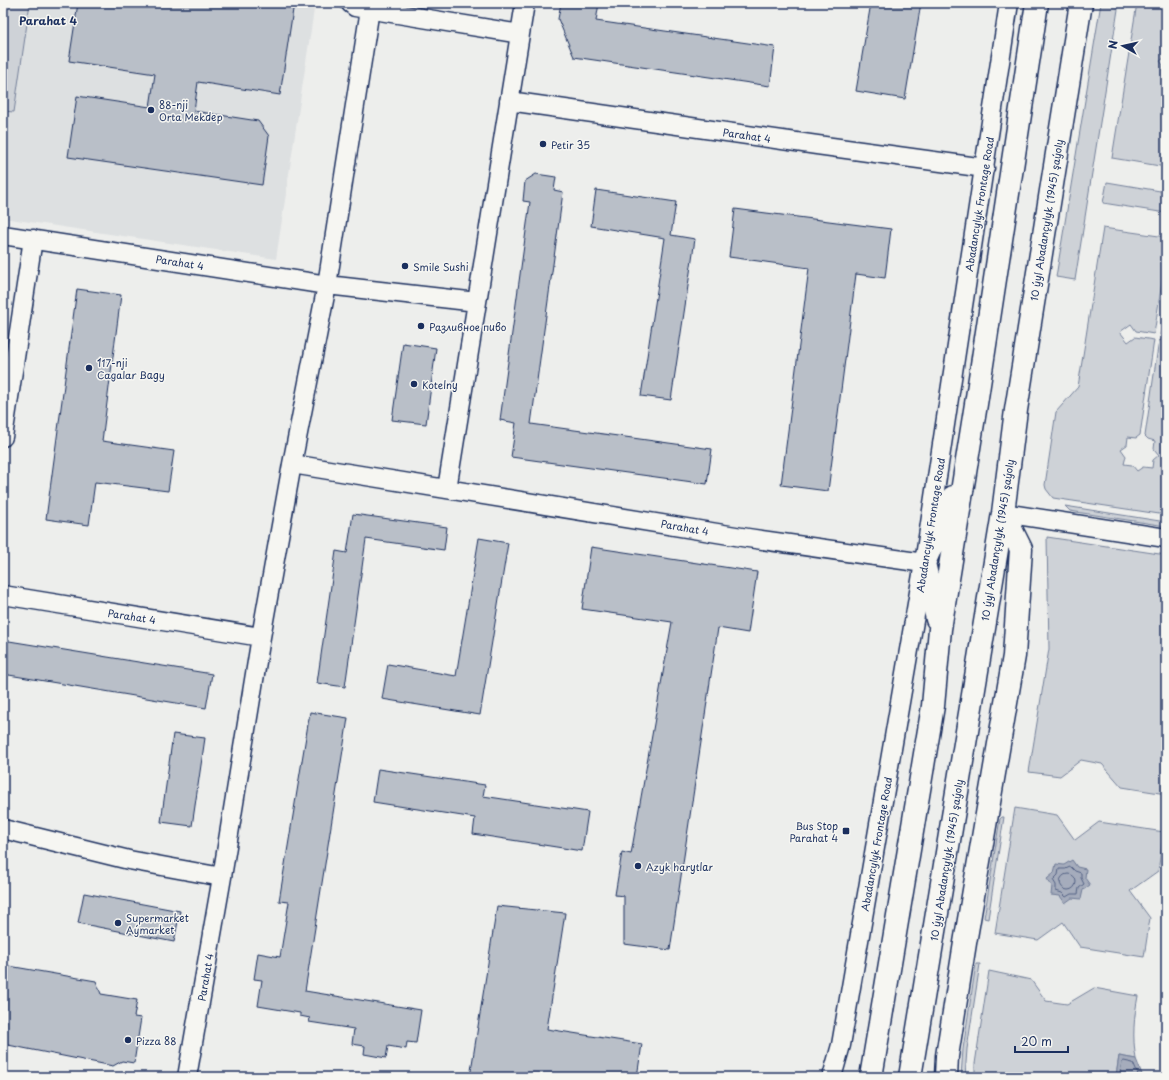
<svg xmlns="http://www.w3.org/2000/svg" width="1169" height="1080" viewBox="0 0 1169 1080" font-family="'Playpen Sans',sans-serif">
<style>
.built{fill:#dde0e1}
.green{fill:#ced2d7;stroke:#74809a}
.water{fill:#a5acbc;stroke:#6e7a96}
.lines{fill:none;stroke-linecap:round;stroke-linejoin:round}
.shore{stroke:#526184;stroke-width:1}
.building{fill:#b9bfc8;stroke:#1b2f5e}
.street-casing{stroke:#1b2f5e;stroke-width:21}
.primary-casing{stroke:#1b2f5e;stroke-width:25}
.street{stroke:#f6f6f2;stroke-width:18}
.primary{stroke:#f6f6f2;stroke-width:22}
.poi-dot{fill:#1b2f5e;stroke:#f6f6f2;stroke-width:1.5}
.labels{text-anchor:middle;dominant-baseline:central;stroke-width:3;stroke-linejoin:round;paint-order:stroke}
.poi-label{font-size:10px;fill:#1b2f5e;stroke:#f6f6f2;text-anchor:start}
.street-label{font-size:10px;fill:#1b2f5e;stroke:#f6f6f2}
.neighbourhood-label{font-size:11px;font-weight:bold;fill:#1b2f5e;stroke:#f6f6f2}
</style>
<rect width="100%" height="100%" fill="#edeeec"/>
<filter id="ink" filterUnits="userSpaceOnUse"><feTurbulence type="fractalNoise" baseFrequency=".025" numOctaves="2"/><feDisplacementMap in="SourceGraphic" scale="8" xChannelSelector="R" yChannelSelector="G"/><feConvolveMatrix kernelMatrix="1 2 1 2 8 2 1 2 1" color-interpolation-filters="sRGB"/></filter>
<g filter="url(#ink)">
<path class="built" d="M 3,3 L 315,3 L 276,259 L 3,218 Z"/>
<path class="green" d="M 3,3 L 30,3 L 14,112 L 3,111 Z
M 1101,3 L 1119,3 L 1075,280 L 1056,277 Z
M 1137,3 L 1166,3 L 1166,54 L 1165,54 L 1164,58 L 1160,61 L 1163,65 L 1162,69 L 1166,70 L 1166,167 L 1112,158 Z
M 1107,182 L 1166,192 L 1166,213 L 1103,203 Z
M 1103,228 L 1166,237 L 1166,256 L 1154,334 L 1136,331 L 1131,324 L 1120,332 L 1128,342 L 1135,337 L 1154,340 L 1140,435 L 1136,438 L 1128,437 L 1127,445 L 1121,449 L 1126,456 L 1124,464 L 1132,465 L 1137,471 L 1143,467 L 1152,468 L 1153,460 L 1159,455 L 1154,449 L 1155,441 L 1148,439 L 1145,436 L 1159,340 L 1166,341 L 1166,515 L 1053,498 L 1046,489 L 1045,485 L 1056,412 L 1078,387 Z
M 1166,295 L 1166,336 L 1160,335 Z
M 1065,506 L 1166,522 L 1166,526 L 1070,511 Z
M 1047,537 L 1166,555 L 1166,794 L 1122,787 L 1102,764 L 1081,760 L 1060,776 L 1029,772 L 1049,649 Z
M 1015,808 L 1057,815 L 1075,840 L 1099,822 L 1164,832 L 1158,871 L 1130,891 L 1150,918 L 1144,957 L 1080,947 L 1063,922 L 1038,940 L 995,933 Z
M 1002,817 L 1004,817 L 988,919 L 984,918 L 1000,819 Z
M 976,964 L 980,964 L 967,1049 L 965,1077 L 961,1077 L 963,1049 Z
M 989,971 L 1031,980 L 1046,1001 L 1067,1004 L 1094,988 L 1138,996 C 1134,1017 1132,1037 1136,1059 L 1119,1056 L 1116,1076 L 1109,1075 L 1108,1077 L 975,1077 L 975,1064 Z"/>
<path class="water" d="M 1072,860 L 1077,867 L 1086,869 L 1085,878 L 1090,885 L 1083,890 L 1081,899 L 1072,898 L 1065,903 L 1060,896 L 1051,895 L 1052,886 L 1047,879 L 1054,873 L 1056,864 L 1064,865 Z
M 1119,1056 L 1136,1059 L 1143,1077 L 1108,1077 L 1108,1075 L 1116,1076 Z"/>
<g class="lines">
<path class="shore" d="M 1071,867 L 1075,871 L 1081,873 L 1081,878 L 1084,884 L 1079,888 L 1078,894 L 1071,894 L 1066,897 L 1062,893 L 1056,891 L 1056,885 L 1053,880 L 1058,875 L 1059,869 L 1065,869 Z
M1060 882a8 8 0 1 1 16 0a8 8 0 1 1-16 0Z
M 1119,1077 L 1122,1062 L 1124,1061 L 1133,1063 L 1139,1077"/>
</g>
<path class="building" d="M 78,3 L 294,3 L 280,95 L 198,82 L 194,111 L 258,121 L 269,136 L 262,185 L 68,157 L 77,96 L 150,107 L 155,74 L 69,61 Z
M 561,3 L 599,3 L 596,21 L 775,47 L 770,86 L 574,57 L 558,19 Z
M 871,3 L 921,3 L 905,99 L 856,91 Z
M 536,174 L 556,177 L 554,190 L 563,192 L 531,424 L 712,449 L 707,484 L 511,457 L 516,423 L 500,420 L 530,202 L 523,201 L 525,181 Z
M 596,190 L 676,202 L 671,235 L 695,239 L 671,400 L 641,396 L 665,238 L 591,226 Z
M 735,209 L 891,229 L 885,278 L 856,274 L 828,491 L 781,485 L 809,268 L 729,257 Z
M 77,289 L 121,295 L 102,441 L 174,451 L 168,491 L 95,482 L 89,525 L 46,519 Z
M 403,343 L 436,348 L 426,424 L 392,420 Z
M 353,514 L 447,527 L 444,550 L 366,539 L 345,687 L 317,683 L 336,551 L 347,553 Z
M 479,538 L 508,543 L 480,715 L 382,699 L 388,664 L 456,676 Z
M 591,547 L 757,572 L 748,633 L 718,628 L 670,950 L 624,944 L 624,896 L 615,895 L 622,852 L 631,854 L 672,622 L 582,609 Z
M 3,640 L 212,674 L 206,708 L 3,674 Z
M 310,712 L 348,718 L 305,991 L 421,1010 L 416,1043 L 407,1042 L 406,1049 L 388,1046 L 386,1058 L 364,1054 L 365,1046 L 352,1044 L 354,1029 L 309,1022 L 310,1018 L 300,1016 L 300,1013 L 258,1006 L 262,980 L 254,979 L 258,953 L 280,957 L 289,902 L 279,901 Z
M 173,734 L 205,738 L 192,826 L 161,822 Z
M 378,769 L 485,785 L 483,796 L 588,812 L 582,851 L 473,834 L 475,818 L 373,802 Z
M 84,893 L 180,911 L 174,942 L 78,923 Z
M 497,906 L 565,913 L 547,1029 L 642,1044 L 637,1077 L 470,1077 Z
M 3,965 L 96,981 L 101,994 L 137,1000 L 134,1017 L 141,1018 L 134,1063 L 122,1061 L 113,1066 L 3,1044 Z"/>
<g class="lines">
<defs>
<path id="street" d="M 350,3 L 355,7 L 520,34
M 509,101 L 817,145 L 985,168
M 3,235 L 327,285 L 477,302
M 3,437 L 33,239
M 292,464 L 748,538 L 924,563
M 447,489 L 525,3
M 1003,513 L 1166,538
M 3,595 L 261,637
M 3,829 L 129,860 L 222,877
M 187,1077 L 222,877 L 261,637 L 292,464 L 327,285 L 370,9
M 832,1077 L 841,1045 L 924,563 L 1009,3"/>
<path id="primary" d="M 937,619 L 924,563 L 953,497
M 871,1077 L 933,706 L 940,629 L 976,404 L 1037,3
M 910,1077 L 1003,513 L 1016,410 L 1081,3
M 946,1077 L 947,1056 L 965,943 L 1014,656 L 1021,549 L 1003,513"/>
</defs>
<use href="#street" class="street-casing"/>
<use href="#primary" class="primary-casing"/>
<use href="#street" class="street"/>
<use href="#primary" class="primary"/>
</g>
</g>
<g class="poi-dot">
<circle cx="151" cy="110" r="4"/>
<circle cx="543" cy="144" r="4"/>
<circle cx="405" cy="266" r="4"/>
<circle cx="421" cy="326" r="4"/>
<circle cx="89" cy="368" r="4"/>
<circle cx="414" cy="384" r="4"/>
<rect x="842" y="827" width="8" height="8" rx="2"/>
<circle cx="638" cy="866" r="4"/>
<circle cx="118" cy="923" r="4"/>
<circle cx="128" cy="1040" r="4"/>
</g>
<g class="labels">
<g class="poi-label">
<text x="159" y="104">88-nji<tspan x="159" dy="12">Orta Mekdep</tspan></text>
<text x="551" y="144">Petir 35</text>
<text x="413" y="266">Smile Sushi</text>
<text x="429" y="326">Разливное пиво</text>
<text x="97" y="362">117-nji<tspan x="97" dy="12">Cagalar Bagy</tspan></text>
<text x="422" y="384">Kotelny</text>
<text x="838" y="825" text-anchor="end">Bus Stop<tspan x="838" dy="12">Parahat 4</tspan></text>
<text x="646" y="866">Azyk harytlar</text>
<text x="126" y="917">Supermarket<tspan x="126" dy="12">Aýmarket</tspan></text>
<text x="136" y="1040">Pizza 88</text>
</g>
<g class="street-label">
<text transform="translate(747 135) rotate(8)">Parahat 4</text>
<text transform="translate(979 204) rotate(-81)">Abadancylyk Frontage Road</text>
<text transform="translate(1046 220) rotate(-81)">10 ýyl Abadançylyk (1945) şaýoly</text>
<text transform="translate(180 262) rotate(9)">Parahat 4</text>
<text transform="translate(930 525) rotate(-81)">Abadancylyk Frontage Road</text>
<text transform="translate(685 527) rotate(10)">Parahat 4</text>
<text transform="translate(997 540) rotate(-81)">10 ýyl Abadançylyk (1945) şaýoly</text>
<text transform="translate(132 616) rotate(9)">Parahat 4</text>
<text transform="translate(876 844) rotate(-80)">Abadancylyk Frontage Road</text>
<text transform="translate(946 860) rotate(-81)">10 ýyl Abadançylyk (1945) şaýoly</text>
<text transform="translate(205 977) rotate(-80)">Parahat 4</text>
</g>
<g class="neighbourhood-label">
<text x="48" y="20">Parahat 4</text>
</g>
</g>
<rect width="1169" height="1080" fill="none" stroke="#f6f6f2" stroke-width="16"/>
<rect x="8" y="8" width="1153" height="1064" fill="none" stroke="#1b2f5e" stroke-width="1.5" filter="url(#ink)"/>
<g transform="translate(1123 46) rotate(278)" stroke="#f6f6f2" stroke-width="3" paint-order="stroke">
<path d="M0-3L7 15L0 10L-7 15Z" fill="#1b2f5e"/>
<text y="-6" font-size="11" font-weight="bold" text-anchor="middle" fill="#1b2f5e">N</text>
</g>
<path d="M1015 1046v6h53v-6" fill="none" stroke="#1b2f5e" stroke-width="2"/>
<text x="1021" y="1046" font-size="12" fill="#1b2f5e" stroke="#f6f6f2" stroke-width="3" paint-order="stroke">20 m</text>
</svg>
